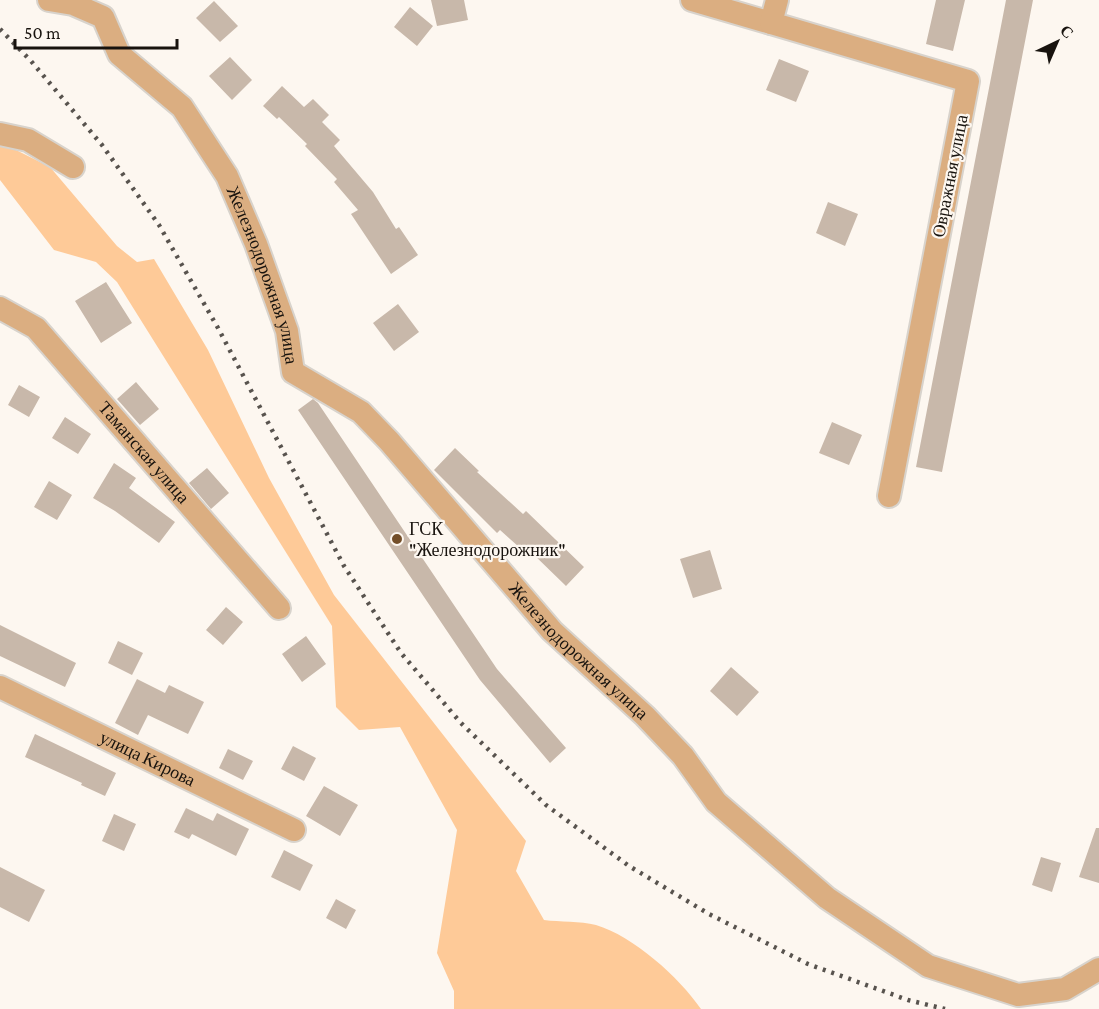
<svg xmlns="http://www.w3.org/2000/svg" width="1099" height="1009" viewBox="0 0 1099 1009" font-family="'Crimson Pro',serif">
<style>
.green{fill:#feca98}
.building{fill:#c8b8aa}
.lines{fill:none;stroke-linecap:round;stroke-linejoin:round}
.minor-casing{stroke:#d8d3cc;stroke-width:26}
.minor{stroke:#dbae81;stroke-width:22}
.rail{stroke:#58534e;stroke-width:4.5;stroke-dasharray:3 6;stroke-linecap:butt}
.poi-dot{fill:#734e29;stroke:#fdf7f0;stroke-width:2}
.labels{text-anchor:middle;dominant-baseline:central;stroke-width:4.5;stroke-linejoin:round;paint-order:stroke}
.street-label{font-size:18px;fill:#18130e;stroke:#fdf7f0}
.poi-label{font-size:18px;fill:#18130e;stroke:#fdf7f0;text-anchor:start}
</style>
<rect width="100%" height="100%" fill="#fdf7f0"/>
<path class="green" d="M 0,142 L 50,167 L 117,246 L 137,262 L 154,259 L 208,350 L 269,478 L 334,595 L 526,841 L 516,871 L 544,920 C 560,922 580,921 596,925 C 633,936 679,977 701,1009 L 454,1009 L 454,991 L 437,953 L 457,830 L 400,727 L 359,730 L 336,707 L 332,626 L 117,282 L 96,262 L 54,250 L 0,180 Z"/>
<path class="building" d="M 431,0 L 464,0 L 468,20 L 437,26 Z
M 936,0 L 965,0 L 953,51 L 926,44 Z
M 1006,0 L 1033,0 L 942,472 L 916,467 Z
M 214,1 L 238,26 L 220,42 L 196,18 Z
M 410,7 L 433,26 L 417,46 L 394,27 Z
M 230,57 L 252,80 L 232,100 L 209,76 Z
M 779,59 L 809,71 L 796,102 L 766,90 Z
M 282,86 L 304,107 L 313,99 L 329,115 L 322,122 L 340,140 L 334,146 L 373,192 L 396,229 L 399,227 L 418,255 L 391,274 L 351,214 L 358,210 L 334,182 L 337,179 L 305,146 L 307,144 L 279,117 L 277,119 L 263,106 Z
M 828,202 L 858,214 L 845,246 L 816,233 Z
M 106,282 L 132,323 L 101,343 L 75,301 Z
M 398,304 L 419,332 L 394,351 L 373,323 Z
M 136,382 L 159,409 L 140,425 L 117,399 Z
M 19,385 L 40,397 L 29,417 L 8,405 Z
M 313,399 L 318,403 L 497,669 L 566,748 L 550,763 L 480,680 L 298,410 Z
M 65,417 L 91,434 L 78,454 L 52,438 Z
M 832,422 L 862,435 L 849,465 L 819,453 Z
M 455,448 L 479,471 L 477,472 L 523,514 L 526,511 L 584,567 L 566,586 L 531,552 L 528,555 L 500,530 L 497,533 L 434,470 Z
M 114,463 L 136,478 L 129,488 L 175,522 L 159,543 L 115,511 L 93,498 Z
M 207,468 L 229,493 L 211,509 L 189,483 Z
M 49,481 L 72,495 L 57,520 L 34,507 Z
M 710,550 L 722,589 L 693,598 L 680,559 Z
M 226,607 L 243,622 L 223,645 L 206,630 Z
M 0,625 L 76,663 L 65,687 L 0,656 Z
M 306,636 L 326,664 L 302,682 L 282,654 Z
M 118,641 L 143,653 L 132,675 L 108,663 Z
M 731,667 L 759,692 L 737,716 L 710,691 Z
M 137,679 L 165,693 L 169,685 L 204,702 L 188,734 L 148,715 L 138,735 L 115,723 Z
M 35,734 L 116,773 L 105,796 L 81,785 L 82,783 L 25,757 Z
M 293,746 L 316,758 L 304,781 L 281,769 Z
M 228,749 L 253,761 L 243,780 L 219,768 Z
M 324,786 L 358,805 L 340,836 L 306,816 Z
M 186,808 L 213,821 L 217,813 L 249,829 L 236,856 L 192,834 L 189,839 L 174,832 Z
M 114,814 L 136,824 L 124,851 L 102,841 Z
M 1096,828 L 1099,828 L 1099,883 L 1079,877 Z
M 284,850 L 313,865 L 300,891 L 271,877 Z
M 1041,857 L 1061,863 L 1052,892 L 1032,885 Z
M 0,867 L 45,890 L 29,922 L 0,907 Z
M 336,899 L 356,910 L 346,929 L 326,918 Z"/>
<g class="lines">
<defs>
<g id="minor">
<path id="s1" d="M 49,0 L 73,4 L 103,17 L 119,54 L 182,107 L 227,176 L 256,244 L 287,331 L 293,372 L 361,412 L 389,441 L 552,631 L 645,716 L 683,756 L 716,802 L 827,898 L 928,966 L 1018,995 L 1065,989 L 1099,969"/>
<path d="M 692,0 L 771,23"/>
<path d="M 777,0 L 771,23 L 968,81 L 889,496"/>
<path d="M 0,134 L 28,140 L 73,167"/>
<path id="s2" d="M 0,308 L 36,328 L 279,608"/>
<path id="s3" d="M 0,687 L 294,830"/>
</g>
</defs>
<use href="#minor" class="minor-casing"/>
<use href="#minor" class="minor"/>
<path class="rail" d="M 0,29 L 31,61 L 102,145 L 159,225 L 218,328 L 344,566 L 401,653 L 461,723 L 546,805 L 629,866 L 709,914 L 808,964 L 908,1000 L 945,1009"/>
</g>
<circle class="poi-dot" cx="397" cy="539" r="6"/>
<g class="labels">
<g class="street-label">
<text transform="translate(950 176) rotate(-79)">Овражная улица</text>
<text stroke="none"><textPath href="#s1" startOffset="368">Железнодорожная улица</textPath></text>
<text stroke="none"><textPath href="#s2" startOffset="206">Таманская улица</textPath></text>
<text stroke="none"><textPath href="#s1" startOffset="872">Железнодорожная улица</textPath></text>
<text stroke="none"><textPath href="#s3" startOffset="164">улица Кирова</textPath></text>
</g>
<g class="poi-label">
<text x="409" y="529">ГСК<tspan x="409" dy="21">"Железнодорожник"</tspan></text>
</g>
</g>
<g transform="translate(1057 42) rotate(44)" stroke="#fdf7f0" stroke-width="4.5" paint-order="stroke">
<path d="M0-4.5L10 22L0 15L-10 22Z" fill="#18130e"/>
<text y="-9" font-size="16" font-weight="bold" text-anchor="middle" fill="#18130e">С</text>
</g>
<path d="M15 39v9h162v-9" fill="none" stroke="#18130e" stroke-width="3"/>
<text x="24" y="39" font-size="18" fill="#18130e" stroke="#fdf7f0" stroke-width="4.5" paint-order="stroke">50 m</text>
</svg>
